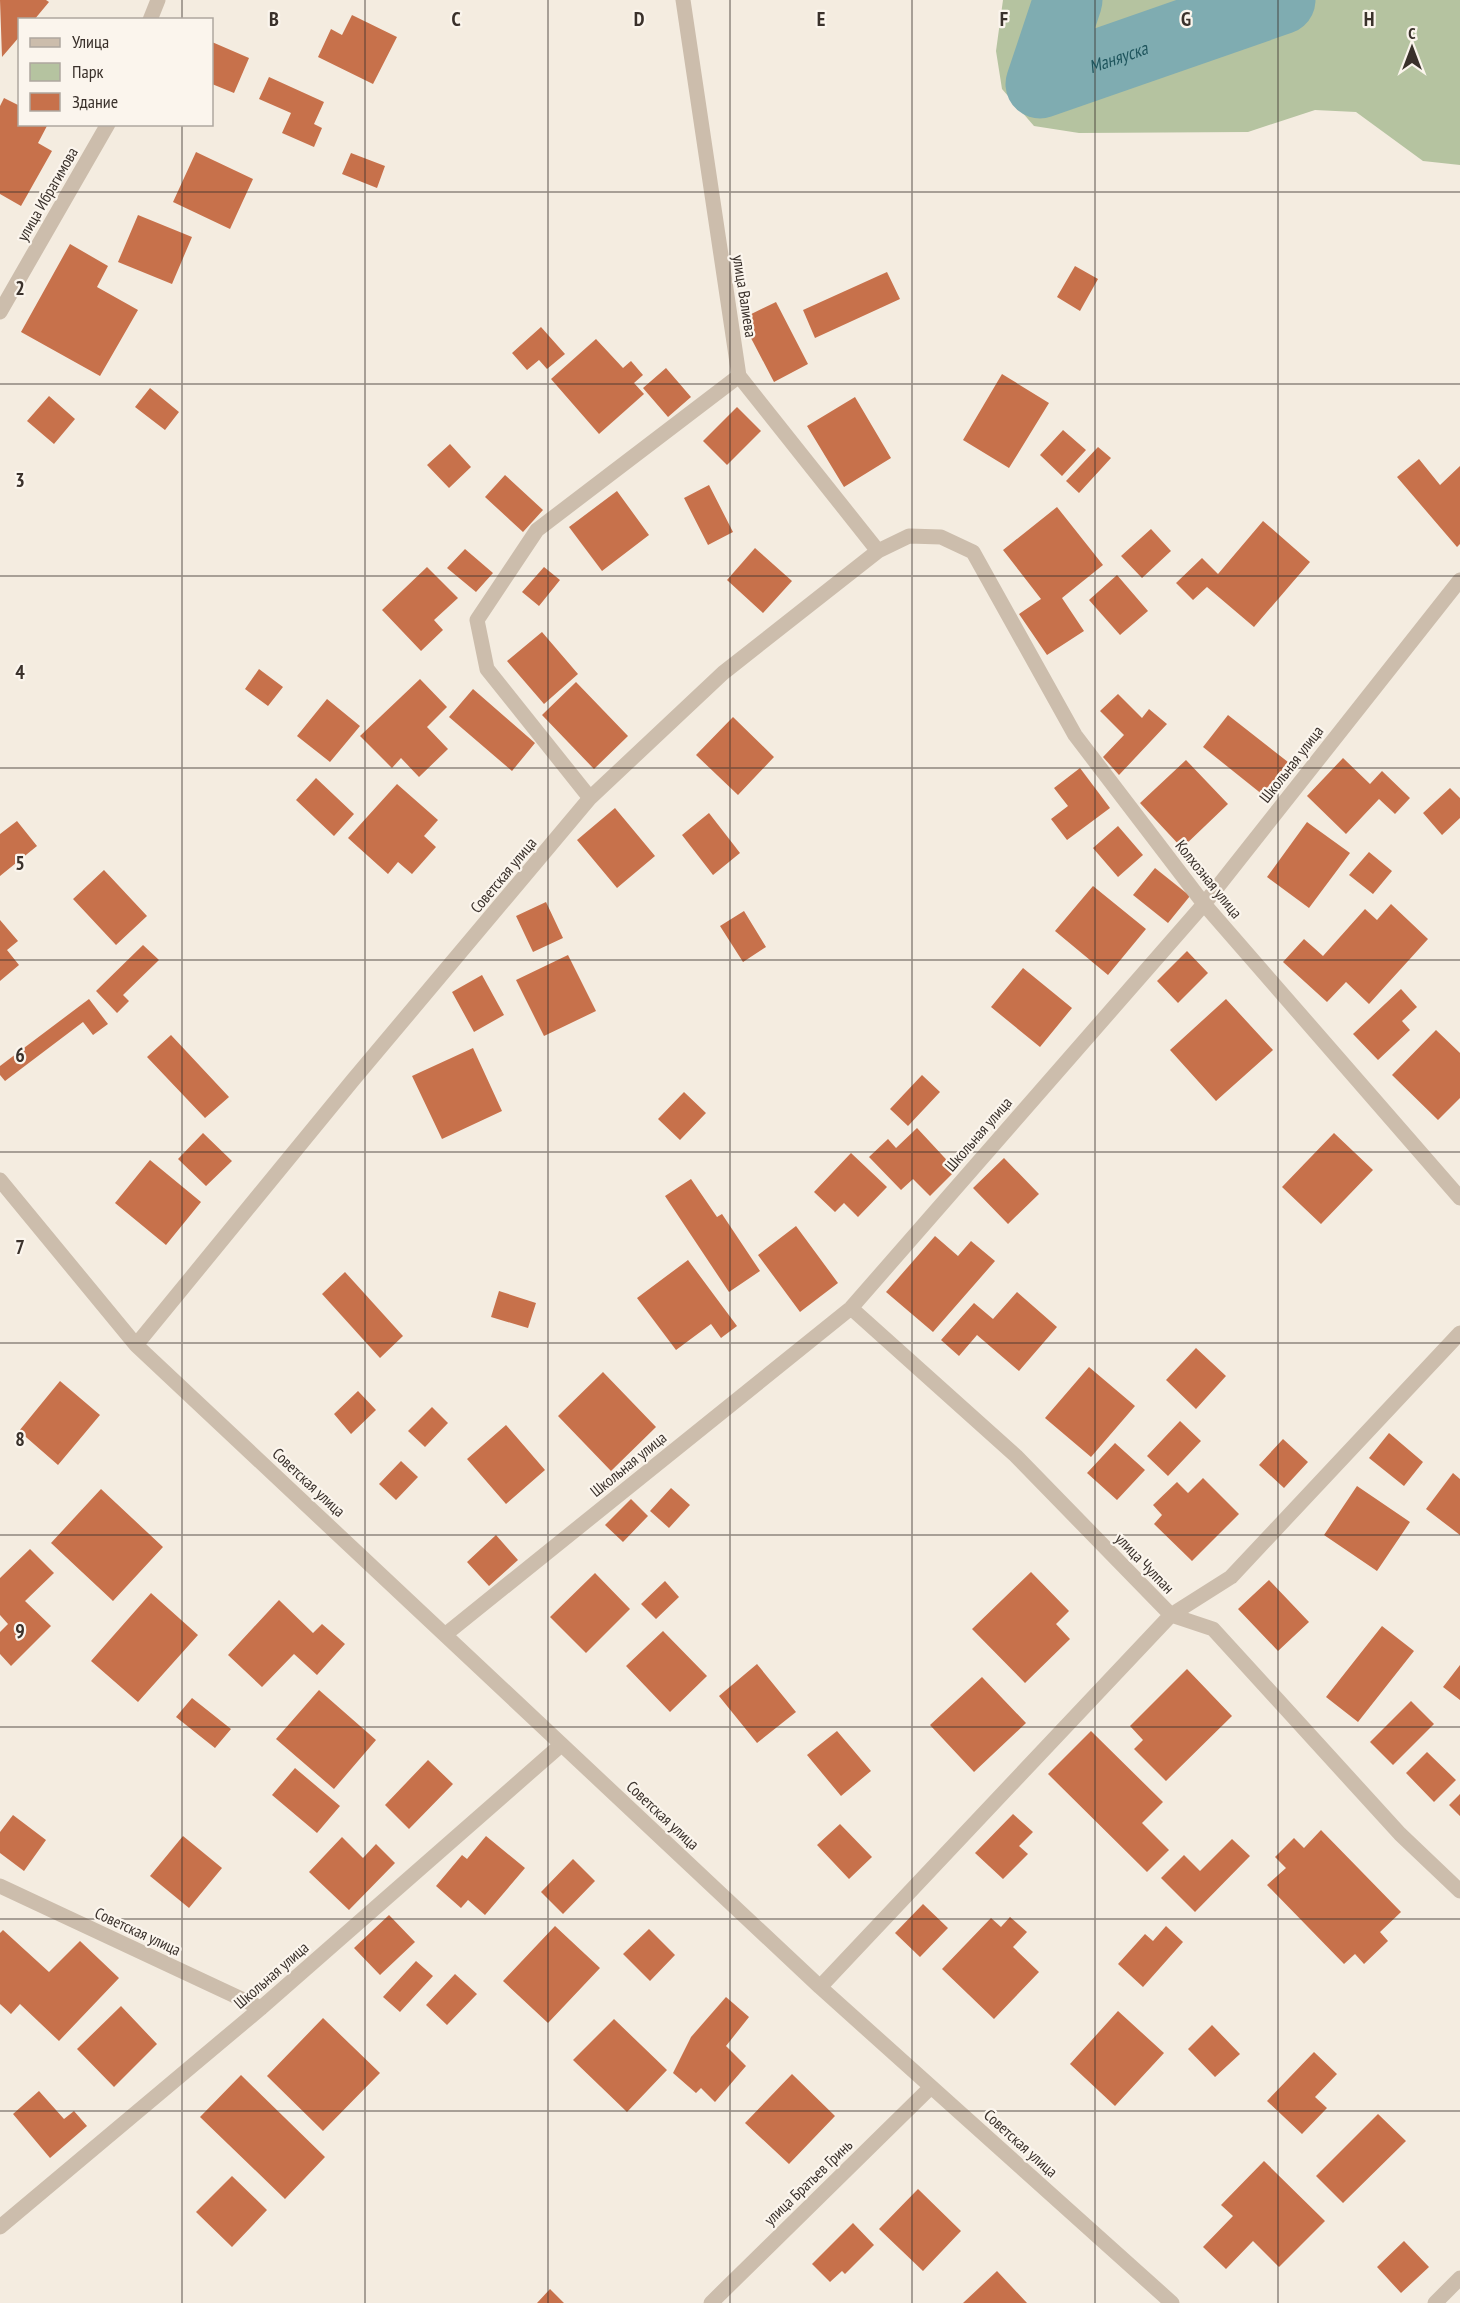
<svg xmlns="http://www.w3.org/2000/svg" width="1460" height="2303" viewBox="0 0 1460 2303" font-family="'PT Sans Narrow',sans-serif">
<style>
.green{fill:#b5c3a0}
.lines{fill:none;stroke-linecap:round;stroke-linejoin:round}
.river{stroke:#7facb1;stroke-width:69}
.building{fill:#c7714b}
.street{stroke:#ccbdac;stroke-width:15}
.grid{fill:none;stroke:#3a312b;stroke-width:1.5;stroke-opacity:0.55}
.labels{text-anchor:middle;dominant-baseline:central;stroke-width:4.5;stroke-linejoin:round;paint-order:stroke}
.street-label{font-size:16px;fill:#3a312b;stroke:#fbf5ed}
.water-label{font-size:18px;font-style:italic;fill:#1f555d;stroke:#fbf5ed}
.grid-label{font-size:20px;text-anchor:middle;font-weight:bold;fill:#3a312b;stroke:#fbf5ed;stroke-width:4.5;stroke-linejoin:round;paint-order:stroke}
</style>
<rect width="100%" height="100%" fill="#f4ece0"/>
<path class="green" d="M 1003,0 L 1460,0 L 1460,165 L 1423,161 L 1356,112 L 1315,110 L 1248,132 L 1079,133 L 1034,126 L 1002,89 L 996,51 Z"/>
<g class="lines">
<path class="river" id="s1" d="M 1068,0 L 1040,84 L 1281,0"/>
</g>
<path class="building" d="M 0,0 L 46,0 L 49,2 L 34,20 L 20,20 L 20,36 L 2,57 Z
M 352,15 L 397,37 L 373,84 L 318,57 L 331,29 L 342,35 Z
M 212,42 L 249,58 L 234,93 L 212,84 Z
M 269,77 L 324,102 L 314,124 L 322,128 L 314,147 L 282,133 L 291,113 L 259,99 Z
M 4,98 L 20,106 L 20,124 L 48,124 L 38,143 L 52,151 L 21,206 L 0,194 L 0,106 Z
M 196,152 L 253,179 L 230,229 L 173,202 Z
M 351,153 L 385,166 L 377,188 L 342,174 Z
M 138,215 L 192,237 L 172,284 L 118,262 Z
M 70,244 L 108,266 L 97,287 L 138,310 L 100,376 L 21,332 Z
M 1075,266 L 1098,279 L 1080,311 L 1057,297 Z
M 887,272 L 900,299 L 815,338 L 803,310 Z
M 776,302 L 808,364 L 774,382 L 741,319 Z
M 541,327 L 565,354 L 547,369 L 539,360 L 527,370 L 512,353 Z
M 596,339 L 623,368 L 631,361 L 643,375 L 634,383 L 644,394 L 599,434 L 551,379 Z
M 666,368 L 691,397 L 668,417 L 643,388 Z
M 1002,374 L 1049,403 L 1009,468 L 963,440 Z
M 150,388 L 179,412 L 165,430 L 135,407 Z
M 49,396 L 75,419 L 54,444 L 27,421 Z
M 855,397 L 891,458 L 844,487 L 807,426 Z
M 737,407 L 761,431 L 727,465 L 703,441 Z
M 1063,430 L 1086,450 L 1062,476 L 1040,455 Z
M 450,444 L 471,467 L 449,488 L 427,465 Z
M 1098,447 L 1111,458 L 1079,493 L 1066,481 Z
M 1419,459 L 1440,485 L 1460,466 L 1460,544 L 1457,547 L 1397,477 Z
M 505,475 L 543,510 L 523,532 L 485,497 Z
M 709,485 L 733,532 L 708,545 L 684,498 Z
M 617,491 L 649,535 L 602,571 L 569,527 Z
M 1057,507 L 1103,565 L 1062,598 L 1084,631 L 1047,655 L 1019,614 L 1041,599 L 1003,550 Z
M 1263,521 L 1310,562 L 1254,627 L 1207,587 L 1193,600 L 1176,583 L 1202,558 L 1218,574 Z
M 1151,529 L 1171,551 L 1142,578 L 1121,556 Z
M 755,548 L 792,581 L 763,613 L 727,580 Z
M 465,549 L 493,573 L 476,592 L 447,568 Z
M 427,567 L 458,598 L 434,620 L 443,630 L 421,651 L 382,610 Z
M 544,567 L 560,580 L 539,606 L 522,592 Z
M 1117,575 L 1148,611 L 1120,635 L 1089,600 Z
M 542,632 L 578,674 L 544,704 L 507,661 Z
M 259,669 L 283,687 L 268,706 L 245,689 Z
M 420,679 L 447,707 L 427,727 L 448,749 L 419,777 L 401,758 L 392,768 L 360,736 Z
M 576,682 L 628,736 L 594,769 L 542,715 Z
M 473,689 L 535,743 L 512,771 L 449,717 Z
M 1118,694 L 1142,718 L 1149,709 L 1167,724 L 1119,775 L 1103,757 L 1124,735 L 1100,711 Z
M 327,699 L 360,726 L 330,762 L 297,736 Z
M 1228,715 L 1288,762 L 1263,795 L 1203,747 Z
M 733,717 L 774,757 L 738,795 L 696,755 Z
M 1343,758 L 1370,784 L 1382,771 L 1410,798 L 1395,814 L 1379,799 L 1346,834 L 1307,796 Z
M 1186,760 L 1228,804 L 1182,848 L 1140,803 Z
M 1080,768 L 1110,808 L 1067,840 L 1051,819 L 1068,806 L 1054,788 Z
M 316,778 L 354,814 L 334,836 L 296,800 Z
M 397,784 L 438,820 L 424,836 L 436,847 L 412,874 L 398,862 L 388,874 L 348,838 Z
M 1450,788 L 1460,798 L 1460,818 L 1442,835 L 1423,813 Z
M 615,808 L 655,856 L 617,888 L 577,840 Z
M 709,813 L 740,853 L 713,875 L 682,835 Z
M 17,821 L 37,846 L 0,876 L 0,834 Z
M 1307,822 L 1350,853 L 1309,908 L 1267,877 Z
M 1118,826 L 1143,855 L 1118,877 L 1093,848 Z
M 1369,852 L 1392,871 L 1373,894 L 1349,875 Z
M 1155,868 L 1190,896 L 1168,923 L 1133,895 Z
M 104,870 L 147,916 L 116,945 L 73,899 Z
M 1093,886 L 1146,929 L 1108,975 L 1055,931 Z
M 546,902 L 563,938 L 533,952 L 516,916 Z
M 1391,904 L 1428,939 L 1369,1004 L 1346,982 L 1327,1002 L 1283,962 L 1304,939 L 1323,956 L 1365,909 L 1377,920 Z
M 744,911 L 766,947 L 743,962 L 720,926 Z
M 0,920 L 18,941 L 7,950 L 19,965 L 0,981 Z
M 143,945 L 159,960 L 123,995 L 129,1001 L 117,1013 L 96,991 Z
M 1187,951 L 1208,973 L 1178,1003 L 1157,981 Z
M 568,955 L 596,1011 L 544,1036 L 516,980 Z
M 1023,968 L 1072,1008 L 1040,1047 L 991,1007 Z
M 482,975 L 504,1015 L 474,1032 L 452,992 Z
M 1401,989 L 1417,1007 L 1402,1021 L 1410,1030 L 1378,1060 L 1353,1034 Z
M 89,999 L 108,1024 L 93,1035 L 83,1022 L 5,1081 L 0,1075 L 0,1066 Z
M 1226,999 L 1273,1050 L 1216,1101 L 1170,1050 Z
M 1436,1030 L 1460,1053 L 1460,1098 L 1438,1120 L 1392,1075 Z
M 171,1035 L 229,1097 L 205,1118 L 147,1057 Z
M 473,1048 L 502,1111 L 442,1139 L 412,1076 Z
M 922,1075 L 940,1092 L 908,1126 L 890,1109 Z
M 684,1092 L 706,1113 L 680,1140 L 658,1119 Z
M 917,1128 L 956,1170 L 930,1196 L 913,1179 L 901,1190 L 869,1157 L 888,1139 L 896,1148 Z
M 203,1133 L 232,1161 L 206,1186 L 178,1159 Z
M 1334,1133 L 1373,1170 L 1321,1224 L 1282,1187 Z
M 851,1153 L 887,1187 L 858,1217 L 844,1203 L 835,1212 L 814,1192 Z
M 1004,1158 L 1039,1194 L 1008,1224 L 973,1188 Z
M 150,1160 L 201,1202 L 166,1245 L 115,1203 Z
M 691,1179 L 717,1217 L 722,1214 L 760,1271 L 729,1292 L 665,1196 Z
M 796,1226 L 838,1283 L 800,1312 L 758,1255 Z
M 935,1236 L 958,1256 L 971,1241 L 995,1261 L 933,1332 L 886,1292 Z
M 688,1260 L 737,1326 L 721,1338 L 711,1324 L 676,1350 L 637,1298 Z
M 345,1272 L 403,1336 L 380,1358 L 322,1294 Z
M 499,1291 L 536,1303 L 528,1328 L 491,1317 Z
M 1017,1292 L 1057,1327 L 1019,1371 L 977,1335 L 959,1356 L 941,1340 L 974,1303 L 993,1319 Z
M 1196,1348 L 1226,1376 L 1196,1409 L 1166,1380 Z
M 1089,1367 L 1135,1406 L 1091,1457 L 1045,1418 Z
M 603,1372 L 656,1427 L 611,1471 L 558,1416 Z
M 60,1381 L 100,1415 L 58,1465 L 19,1431 Z
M 358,1391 L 376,1410 L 351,1434 L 334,1414 Z
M 432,1407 L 448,1423 L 425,1447 L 408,1431 Z
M 1180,1421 L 1201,1441 L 1168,1476 L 1147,1456 Z
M 506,1425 L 545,1470 L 506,1504 L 467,1459 Z
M 1389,1433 L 1423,1462 L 1404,1486 L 1369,1458 Z
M 1283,1439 L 1308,1462 L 1284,1488 L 1259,1465 Z
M 1115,1443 L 1145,1470 L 1117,1500 L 1087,1473 Z
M 401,1461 L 418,1477 L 396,1500 L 379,1484 Z
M 1453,1473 L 1460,1479 L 1460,1535 L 1426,1509 Z
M 1203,1478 L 1239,1514 L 1192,1561 L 1154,1524 L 1162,1515 L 1153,1505 L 1177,1482 L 1188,1493 Z
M 1357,1486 L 1410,1522 L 1377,1571 L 1324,1535 Z
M 671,1488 L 690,1505 L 669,1528 L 650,1511 Z
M 101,1489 L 163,1547 L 113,1601 L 51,1543 Z
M 631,1499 L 648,1516 L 623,1542 L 605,1525 Z
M 496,1535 L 518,1560 L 489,1586 L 467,1562 Z
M 30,1549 L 54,1573 L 25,1601 L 51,1626 L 11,1666 L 0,1654 L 0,1632 L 8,1624 L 0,1615 L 0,1578 Z
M 1031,1572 L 1069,1611 L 1056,1624 L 1070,1639 L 1025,1683 L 972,1629 Z
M 595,1573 L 630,1609 L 586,1653 L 550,1617 Z
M 1269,1580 L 1309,1622 L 1278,1651 L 1238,1609 Z
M 665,1581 L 679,1597 L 656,1619 L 641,1604 Z
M 151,1593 L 198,1635 L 138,1702 L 91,1661 Z
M 279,1600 L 313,1633 L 322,1624 L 345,1644 L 317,1675 L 294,1654 L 262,1687 L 228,1655 Z
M 1382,1626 L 1414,1651 L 1358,1722 L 1326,1697 Z
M 663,1631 L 707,1676 L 670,1712 L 626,1666 Z
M 757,1664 L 796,1712 L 757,1743 L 719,1696 Z
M 1460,1665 L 1460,1700 L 1443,1687 Z
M 1187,1669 L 1232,1716 L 1166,1781 L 1134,1749 L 1143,1740 L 1130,1726 Z
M 982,1677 L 1026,1723 L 974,1772 L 930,1725 Z
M 319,1690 L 376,1740 L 334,1789 L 276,1739 Z
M 192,1698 L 231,1729 L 215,1748 L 176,1717 Z
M 1411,1701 L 1434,1724 L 1393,1765 L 1370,1742 Z
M 837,1731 L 871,1771 L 841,1796 L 807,1755 Z
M 1091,1731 L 1163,1802 L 1142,1823 L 1169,1850 L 1147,1872 L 1048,1774 Z
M 1427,1752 L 1456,1780 L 1434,1802 L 1406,1773 Z
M 428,1760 L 453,1784 L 409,1829 L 385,1805 Z
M 295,1768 L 340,1806 L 317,1833 L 272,1795 Z
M 1460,1794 L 1460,1816 L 1449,1805 Z
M 1013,1814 L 1033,1832 L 1019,1846 L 1028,1854 L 1003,1879 L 975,1853 Z
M 13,1815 L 46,1840 L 24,1871 L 0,1853 L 0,1832 Z
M 840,1824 L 872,1857 L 849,1879 L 817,1845 Z
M 1321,1830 L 1401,1912 L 1380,1932 L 1388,1941 L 1364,1964 L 1355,1954 L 1344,1964 L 1267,1885 L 1286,1868 L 1275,1857 L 1294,1838 L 1304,1848 Z
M 183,1836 L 222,1868 L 189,1908 L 150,1876 Z
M 486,1836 L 525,1868 L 485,1915 L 468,1900 L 461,1908 L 436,1886 L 462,1855 L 467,1859 Z
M 342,1837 L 363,1858 L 376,1844 L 395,1863 L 349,1910 L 309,1872 Z
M 1232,1839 L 1250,1856 L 1195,1912 L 1161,1878 L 1184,1855 L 1200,1871 Z
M 573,1859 L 595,1881 L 563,1914 L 541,1892 Z
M 923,1904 L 948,1928 L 920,1957 L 895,1933 Z
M 389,1915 L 415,1942 L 380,1975 L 354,1948 Z
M 1010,1917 L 1027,1932 L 1013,1947 L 1039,1972 L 994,2019 L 942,1969 L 991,1918 L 1001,1927 Z
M 555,1926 L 600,1968 L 548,2023 L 503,1981 Z
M 1166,1926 L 1183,1942 L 1143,1987 L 1118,1964 L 1145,1934 L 1153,1941 Z
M 649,1929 L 675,1955 L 650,1981 L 623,1954 Z
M 3,1930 L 49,1972 L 80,1941 L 119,1978 L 59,2041 L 20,2004 L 11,2014 L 0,2004 L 0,1933 Z
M 416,1961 L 433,1976 L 400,2012 L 383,1997 Z
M 455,1974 L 477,1994 L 447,2025 L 426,2005 Z
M 726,1997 L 749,2017 L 726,2046 L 746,2066 L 715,2102 L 701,2088 L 696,2093 L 673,2073 L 691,2037 Z
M 121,2006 L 157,2044 L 114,2087 L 77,2049 Z
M 1118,2011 L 1164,2053 L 1115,2106 L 1070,2064 Z
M 323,2018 L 380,2073 L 323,2131 L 267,2076 Z
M 614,2019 L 667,2070 L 627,2112 L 573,2060 Z
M 1212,2025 L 1240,2054 L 1215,2077 L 1188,2049 Z
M 1314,2052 L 1337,2074 L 1315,2097 L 1327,2108 L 1302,2134 L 1267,2101 Z
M 792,2074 L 835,2116 L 789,2164 L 745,2123 Z
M 241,2075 L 325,2157 L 285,2199 L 200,2117 Z
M 39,2091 L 64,2119 L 74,2111 L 87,2126 L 50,2158 L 13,2114 Z
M 1378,2114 L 1406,2141 L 1343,2203 L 1316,2176 Z
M 1264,2161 L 1325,2221 L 1279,2267 L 1253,2241 L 1226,2269 L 1203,2247 L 1233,2216 L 1221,2205 Z
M 232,2176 L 267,2210 L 232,2247 L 196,2212 Z
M 918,2189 L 961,2231 L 923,2271 L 879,2229 Z
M 853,2223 L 874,2245 L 845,2274 L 842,2271 L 830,2282 L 812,2264 Z
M 1404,2241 L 1429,2267 L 1401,2293 L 1377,2267 Z
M 997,2271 L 1027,2303 L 963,2303 Z
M 550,2289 L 564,2303 L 537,2303 Z"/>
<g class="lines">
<path class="street" d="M 683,0 L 739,376 L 878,551
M 150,20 L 158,0
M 0,312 L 108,124
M 590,798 L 487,669 L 477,620 L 537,530 L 739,376
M 0,1180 L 136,1345 L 820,1987 L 1172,2303
M 851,1308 L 1016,1456 L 1171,1615 L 1213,1629 L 1400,1834 L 1460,1891
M 136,1345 L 353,1080 L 590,798 L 723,673 L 878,551 L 909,536 L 941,537 L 973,552 L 1075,735 L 1204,904 L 1460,1198
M 446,1634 L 851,1308 L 1204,904 L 1460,580
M 0,1886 L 261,2008
M 820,1987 L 1171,1615 L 1231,1577 L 1460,1333
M 0,2227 L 261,2008 L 561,1745
M 711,2303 L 931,2087
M 1435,2303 L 1460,2278"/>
</g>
<path class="grid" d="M 182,0 L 182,20M 365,0 L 365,2303M 548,0 L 548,2303M 730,0 L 730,2303M 912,0 L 912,2303M 1095,0 L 1095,2303M 1278,0 L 1278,2303M 182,124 L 182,2303M 0,192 L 1460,192M 0,384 L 1460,384M 0,576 L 1460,576M 0,768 L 1460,768M 0,960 L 1460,960M 0,1152 L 1460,1152M 0,1343 L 1460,1343M 0,1535 L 1460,1535M 0,1727 L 1460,1727M 0,1919 L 1460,1919M 0,2111 L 1460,2111"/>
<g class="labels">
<g class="street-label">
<text transform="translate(47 194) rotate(-60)">улица Ибрагимова</text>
<text transform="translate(745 296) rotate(81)">улица Валиева</text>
<text transform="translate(1291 764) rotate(-52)">Школьная улица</text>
<text transform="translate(503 875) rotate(-50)">Советская улица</text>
<text transform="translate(1209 879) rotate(51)">Колхозная улица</text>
<text transform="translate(978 1134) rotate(-49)">Школьная улица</text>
<text transform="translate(628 1464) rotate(-39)">Школьная улица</text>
<text transform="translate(309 1482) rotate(43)">Советская улица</text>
<text transform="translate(1145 1563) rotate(46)">улица Чулпан</text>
<text transform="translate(663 1815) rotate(43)">Советская улица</text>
<text transform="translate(138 1931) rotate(25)">Советская улица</text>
<text transform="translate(271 1975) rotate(-41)">Школьная улица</text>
<text transform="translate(1021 2143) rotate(42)">Советская улица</text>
<text transform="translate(808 2182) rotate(-44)">улица Братьев Гринь</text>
</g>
<g class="water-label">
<text stroke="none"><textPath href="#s1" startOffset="171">Маняуска</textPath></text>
</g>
</g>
<g class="grid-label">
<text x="274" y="26">B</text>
<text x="456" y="26">C</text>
<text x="639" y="26">D</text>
<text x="821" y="26">E</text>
<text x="1004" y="26">F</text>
<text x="1186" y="26">G</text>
<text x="1369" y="26">H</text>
<text x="20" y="295">2</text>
<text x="20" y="487">3</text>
<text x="20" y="679">4</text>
<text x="20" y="870">5</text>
<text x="20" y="1062">6</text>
<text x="20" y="1254">7</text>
<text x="20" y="1446">8</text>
<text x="20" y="1638">9</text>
</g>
<rect x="18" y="18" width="195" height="108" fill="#fbf5ed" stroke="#aea79f" stroke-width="1.5"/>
<rect x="30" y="38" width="30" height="9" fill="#ccbdac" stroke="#aea79f" stroke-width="1.5"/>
<text x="72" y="48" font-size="18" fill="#3a312b">Улица</text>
<rect x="30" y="63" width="30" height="18" fill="#b5c3a0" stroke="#aea79f" stroke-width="1.5"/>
<text x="72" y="78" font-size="18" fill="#3a312b">Парк</text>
<rect x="30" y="93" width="30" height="18" fill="#c7714b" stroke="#aea79f" stroke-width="1.5"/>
<text x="72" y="108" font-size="18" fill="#3a312b">Здание</text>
<g transform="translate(1412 48)" stroke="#fbf5ed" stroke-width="4.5" paint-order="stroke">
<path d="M0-4.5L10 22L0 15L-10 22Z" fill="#3a312b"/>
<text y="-9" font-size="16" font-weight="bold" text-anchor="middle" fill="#3a312b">С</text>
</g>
</svg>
